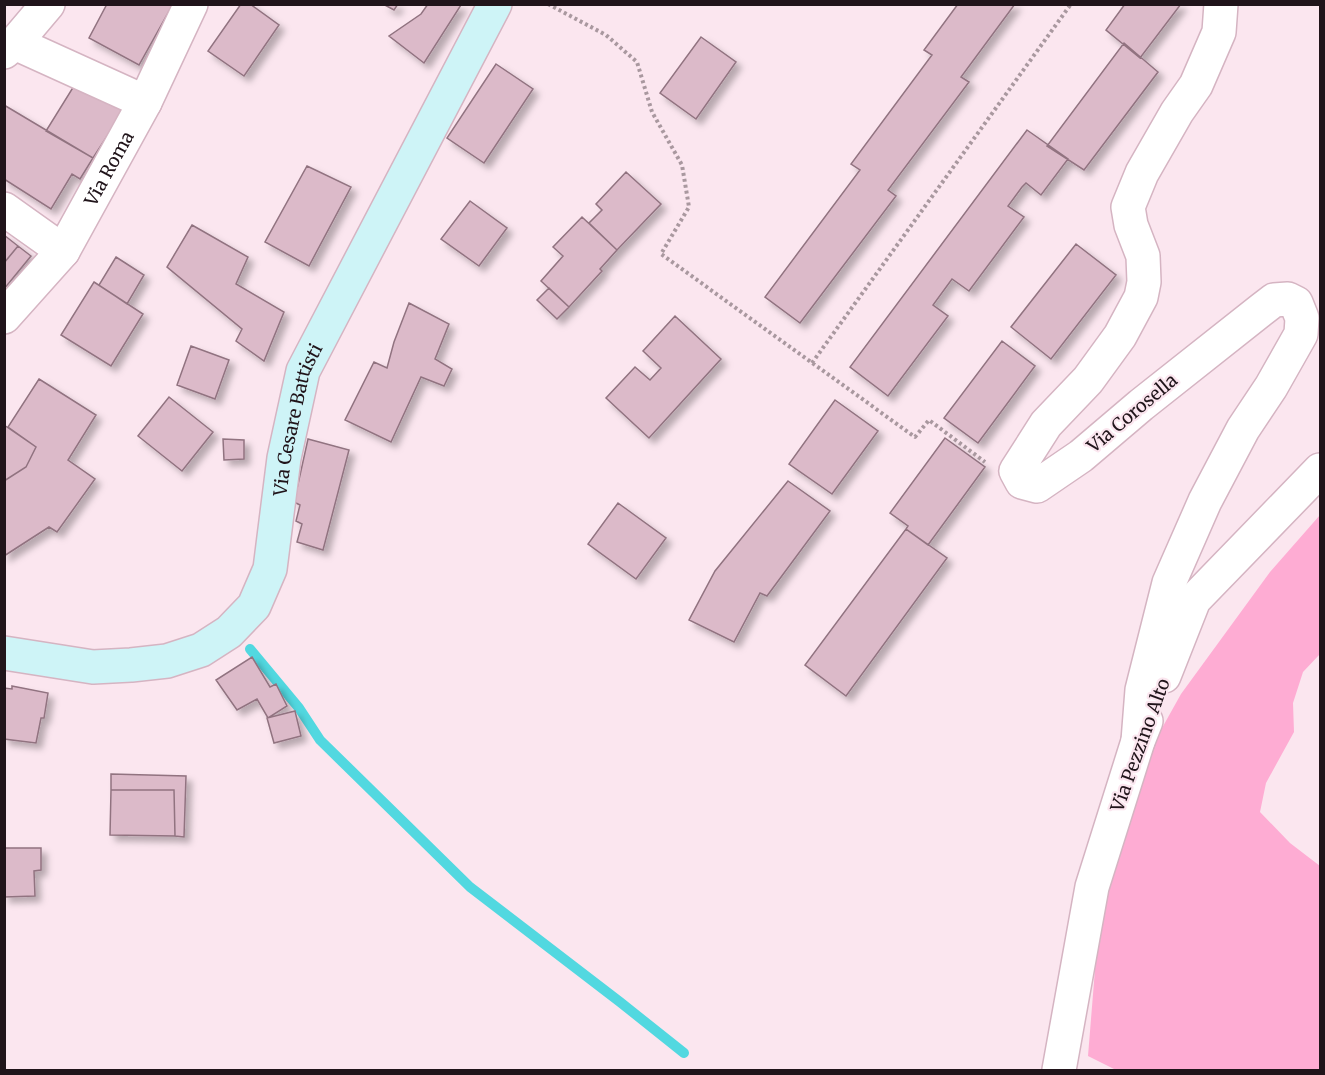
<svg xmlns="http://www.w3.org/2000/svg" width="1325" height="1075" viewBox="0 0 1325 1075" font-family="Merriweather,serif">
<style>
.green{fill:#feacd3}
.lines{fill:none;stroke-linecap:round;stroke-linejoin:round}
.stream{stroke:#52d8e0;stroke-width:10}
.building{fill:#dcbac9;stroke:#917380;stroke-width:1.5;filter:url(#shadow)}
.street-casing{stroke:#d5b4c2;stroke-width:36}
.secondary-casing{stroke:#d5b4c2;stroke-width:36}
.path{stroke:#a9989f;stroke-width:4;stroke-dasharray:3 3;stroke-linecap:butt}
.street{stroke:#fff;stroke-width:33}
.secondary{stroke:#cef4f7;stroke-width:33}
.labels{text-anchor:middle;dominant-baseline:central;stroke-width:4.5;stroke-linejoin:round;paint-order:stroke}
.street-label{font-size:18px;fill:#20141a;stroke:#fbe6ef}
</style>
<defs>
<filter id="shadow"><feDropShadow dx="5.5" dy="5.5" stdDeviation="3" flood-color="#0004"/></filter>
</defs>
<rect width="100%" height="100%" fill="#fbe6ef"/>
<path class="green" d="M 1320,515 L 1320,654 L 1303,672 L 1293,703 L 1294,732 L 1266,783 L 1260,812 L 1290,843 L 1320,866 L 1320,1070 L 1116,1070 L 1088,1056 L 1100,908 L 1133,780 L 1181,694 L 1270,572 Z"/>
<g class="lines">
<path class="stream" d="M 250,649 L 299,708 L 320,740 L 470,887 L 620,1002 L 684,1053"/>
</g>
<path class="building" d="M 107,4 L 173,4 L 139,65 L 89,38 Z
M 241,4 L 250,4 L 279,25 L 244,76 L 208,51 Z
M 383,4 L 398,4 L 394,10 Z
M 428,4 L 461,5 L 424,63 L 389,36 L 421,14 Z
M 958,4 L 1015,4 L 961,77 L 969,82 L 888,190 L 896,196 L 800,323 L 765,297 L 860,170 L 851,164 L 932,55 L 924,50 Z
M 1125,4 L 1181,4 L 1140,58 L 1106,30 Z
M 701,37 L 736,62 L 696,119 L 660,93 Z
M 1124,43 L 1158,72 L 1084,170 L 1047,146 Z
M 496,64 L 533,89 L 484,163 L 447,138 Z
M 77,81 L 124,110 L 93,158 L 46,131 Z
M 4,105 L 93,158 L 80,179 L 72,174 L 51,209 L 4,179 Z
M 1027,130 L 1068,159 L 1041,195 L 1026,183 L 1022,187 L 1008,206 L 1024,217 L 969,291 L 952,279 L 933,305 L 948,316 L 888,396 L 850,367 Z
M 307,166 L 351,187 L 309,266 L 265,242 Z
M 626,172 L 661,204 L 617,250 L 589,223 L 602,210 L 596,204 Z
M 470,201 L 507,228 L 479,266 L 441,239 Z
M 582,217 L 617,250 L 600,269 L 602,271 L 569,307 L 541,281 L 563,256 L 553,247 Z
M 192,225 L 248,257 L 236,284 L 284,312 L 264,361 L 236,341 L 242,329 L 167,267 Z
M 4,235 L 18,246 L 4,263 Z
M 1076,244 L 1116,275 L 1051,359 L 1011,327 Z
M 18,246 L 31,256 L 4,289 L 4,263 Z
M 116,257 L 144,275 L 127,304 L 99,285 Z
M 94,282 L 143,314 L 111,366 L 61,335 Z
M 549,288 L 569,307 L 557,319 L 537,300 Z
M 409,303 L 449,324 L 435,359 L 452,369 L 444,386 L 421,377 L 391,442 L 345,420 L 374,362 L 387,368 L 394,342 Z
M 675,316 L 721,359 L 649,438 L 606,398 L 635,367 L 650,380 L 661,368 L 643,351 Z
M 1002,341 L 1035,366 L 978,443 L 944,418 Z
M 191,346 L 229,360 L 215,399 L 177,385 Z
M 39,379 L 96,415 L 68,460 L 95,479 L 57,532 L 49,527 L 4,556 L 4,481 L 26,467 L 36,447 L 8,427 Z
M 169,397 L 213,432 L 182,471 L 138,436 Z
M 835,400 L 878,431 L 832,494 L 789,464 Z
M 4,425 L 36,447 L 26,467 L 4,481 Z
M 945,438 L 985,467 L 928,545 L 906,529 L 908,526 L 890,513 Z
M 223,439 L 244,440 L 244,459 L 224,460 Z
M 308,439 L 349,450 L 323,550 L 297,542 L 302,524 L 296,521 L 300,505 L 294,502 Z
M 788,481 L 830,511 L 767,596 L 760,593 L 734,642 L 689,620 L 715,571 Z
M 618,503 L 666,538 L 636,579 L 588,544 Z
M 906,529 L 947,558 L 846,696 L 805,665 Z
M 252,657 L 270,687 L 276,684 L 287,706 L 268,718 L 257,699 L 237,710 L 216,680 Z
M 12,686 L 48,693 L 44,718 L 41,718 L 36,743 L 4,739 L 4,688 L 12,689 Z
M 295,711 L 301,736 L 274,743 L 267,718 Z
M 111,774 L 186,776 L 184,837 L 175,836 L 174,790 L 111,790 Z
M 111,790 L 174,790 L 175,836 L 110,835 Z
M 4,848 L 41,848 L 41,870 L 34,871 L 35,896 L 4,897 Z"/>
<g class="lines">
<defs>
<g id="street">
<path d="M 15,43 L 145,102"/>
<path d="M 4,52 L 15,43 L 48,4"/>
<path d="M 4,209 L 63,251"/>
<path id="s1" d="M 4,317 L 63,251 L 145,102 L 191,4"/>
<path d="M 1164,676 L 1194,600 L 1320,470"/>
<path d="M 1138,741 L 1142,690 L 1169,583 L 1205,501 L 1243,429 L 1271,387 L 1301,334 L 1302,318 L 1296,303 L 1288,299 L 1274,300 L 1261,310 L 1141,405 L 1081,456 L 1037,486 L 1022,482 L 1016,471 L 1046,424 L 1088,380 L 1120,336 L 1141,297 L 1144,282 L 1143,256 L 1131,225 L 1128,207 L 1142,173 L 1177,112 L 1196,85 L 1219,32 L 1221,4"/>
<path d="M 1059,1070 L 1092,887 L 1138,741 L 1146,721"/>
</g>
<g id="secondary">
<path id="s2" d="M 4,653 L 93,667 L 131,665 L 167,661 L 201,650 L 229,632 L 254,606 L 270,569 L 284,458 L 303,371 L 495,4"/>
</g>
</defs>
<use href="#street" class="street-casing"/>
<use href="#secondary" class="secondary-casing"/>
<path class="path" d="M 548,4 L 606,35 L 637,62 L 652,112 L 682,165 L 689,207 L 661,254 L 915,437 L 929,420 L 985,462
M 812,363 L 1071,4"/>
<use href="#street" class="street"/>
<use href="#secondary" class="secondary"/>
</g>
<g class="labels">
<g class="street-label">
<text stroke="none"><textPath href="#s1" startOffset="183">Via Roma</textPath></text>
<text transform="translate(1132 413) rotate(-40)">Via Corosella</text>
<text stroke="none"><textPath href="#s2" startOffset="462">Via Cesare Battisti</textPath></text>
<text transform="translate(1140 745) rotate(-70)">Via Pezzino Alto</text>
</g>
</g>
<rect width="1325" height="1075" fill="none" stroke="#20141a" stroke-width="12"/>
</svg>
